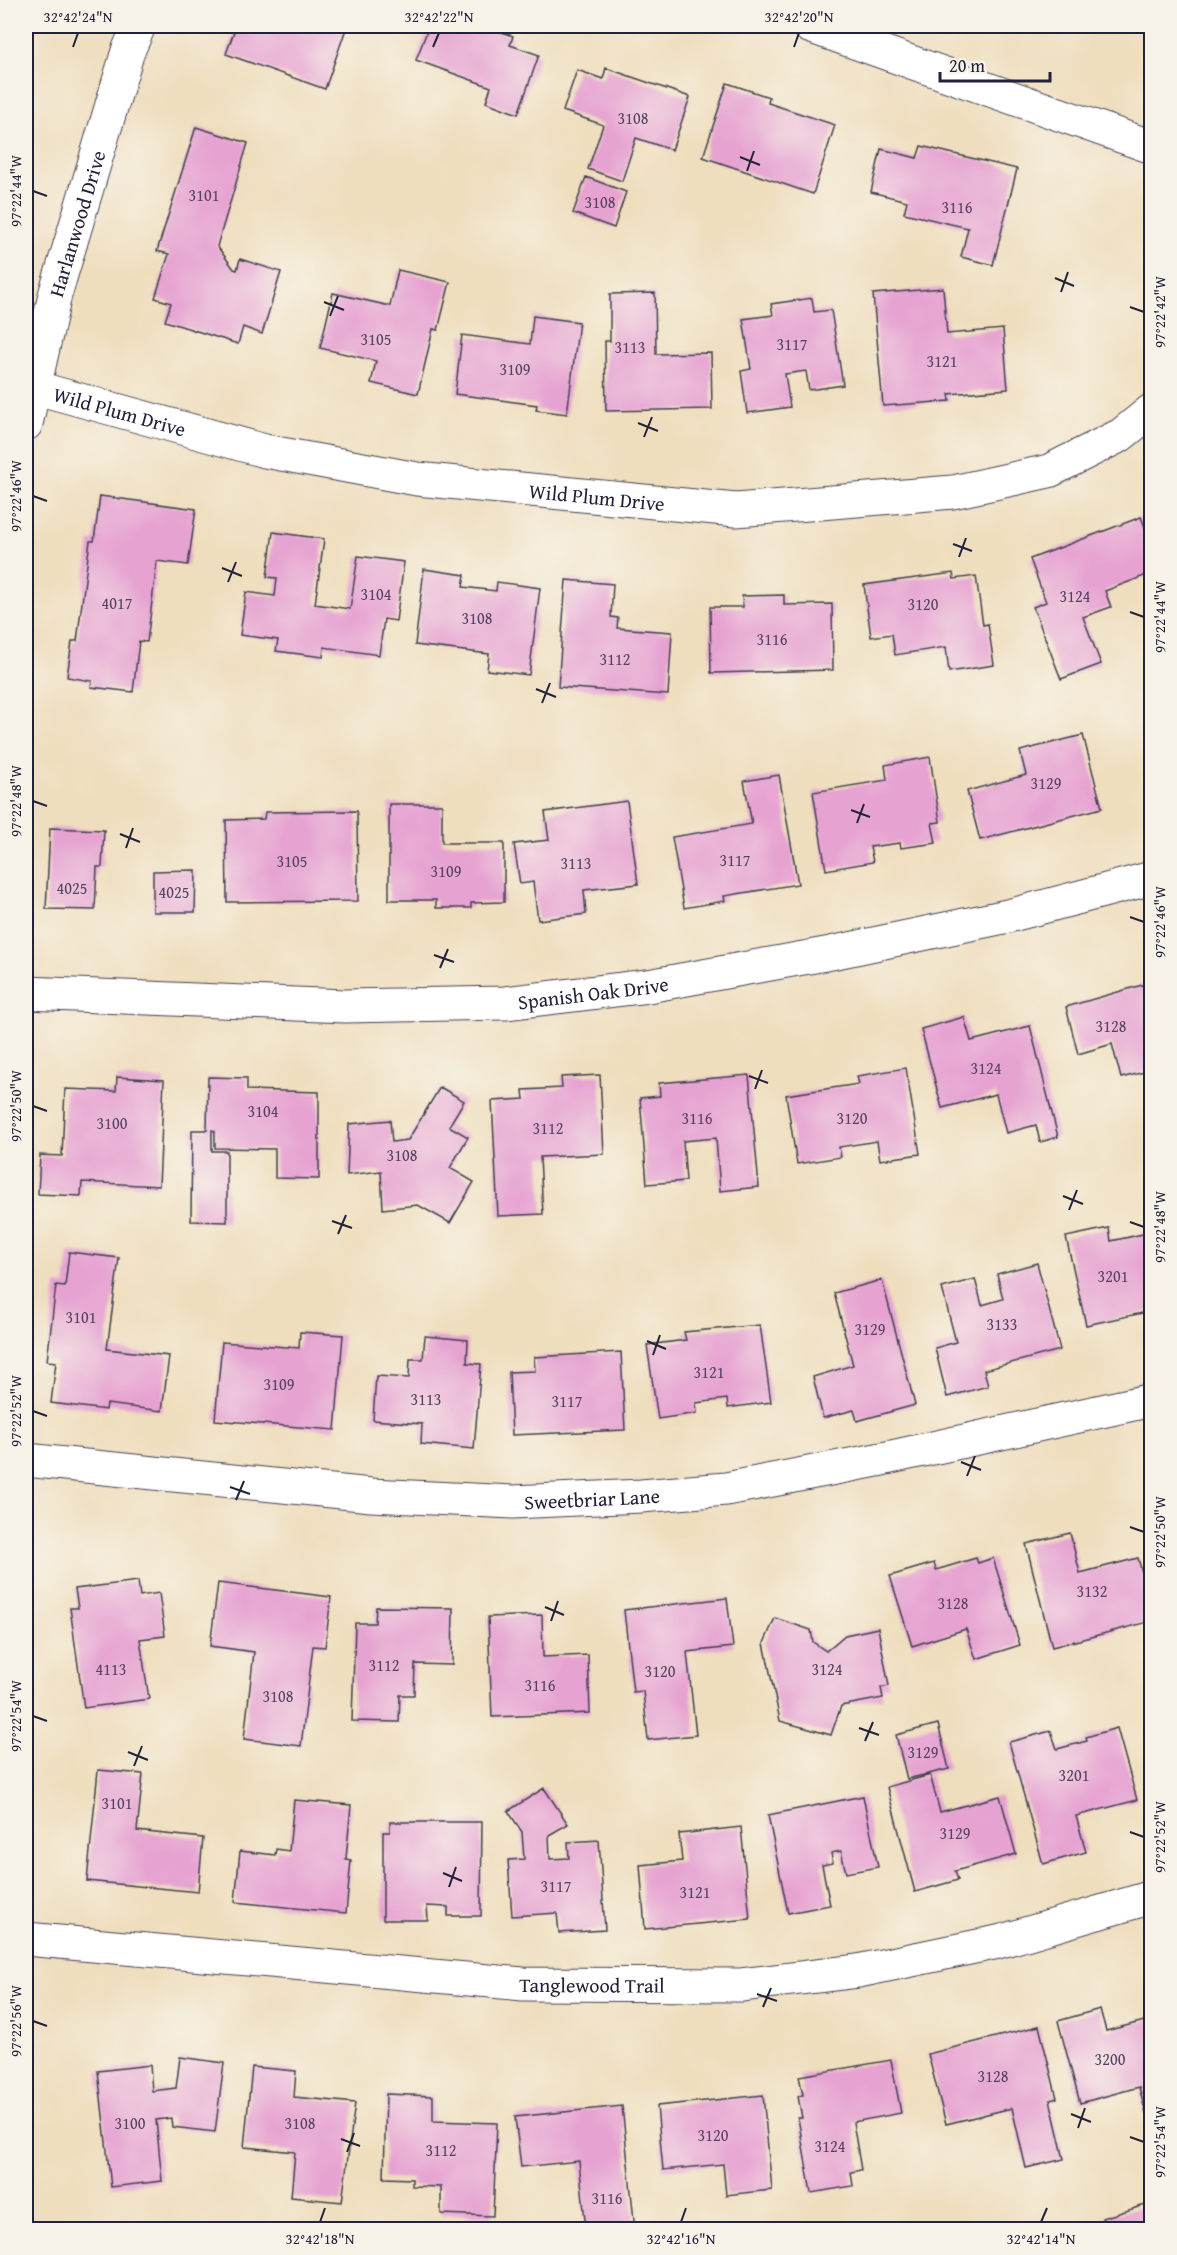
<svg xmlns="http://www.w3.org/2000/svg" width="1177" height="2255" viewBox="0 0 1177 2255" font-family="'Gentium Book Plus',serif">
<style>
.building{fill:#e6a3d2}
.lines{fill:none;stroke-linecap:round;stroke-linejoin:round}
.minor-casing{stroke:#413e4f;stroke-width:35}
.minor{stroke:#fff;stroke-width:33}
.ticks{fill:none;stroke:#22223b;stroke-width:2}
.labels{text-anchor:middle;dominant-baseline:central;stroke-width:4.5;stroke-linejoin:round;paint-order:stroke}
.number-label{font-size:16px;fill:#534261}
.street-label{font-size:20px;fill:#22223b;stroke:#f7f3e8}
.neatline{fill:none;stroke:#22223b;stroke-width:2}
.ticks-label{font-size:15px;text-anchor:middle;fill:#22223b}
</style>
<rect width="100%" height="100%" fill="#f7f3e8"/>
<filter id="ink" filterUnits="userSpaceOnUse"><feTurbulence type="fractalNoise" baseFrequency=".0167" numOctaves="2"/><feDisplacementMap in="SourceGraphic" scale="12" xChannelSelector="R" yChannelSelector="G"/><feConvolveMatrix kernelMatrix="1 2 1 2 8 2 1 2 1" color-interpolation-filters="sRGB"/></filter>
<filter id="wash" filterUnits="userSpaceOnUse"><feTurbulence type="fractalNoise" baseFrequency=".008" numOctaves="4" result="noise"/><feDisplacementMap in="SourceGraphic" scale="24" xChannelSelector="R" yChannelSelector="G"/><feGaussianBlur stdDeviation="1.35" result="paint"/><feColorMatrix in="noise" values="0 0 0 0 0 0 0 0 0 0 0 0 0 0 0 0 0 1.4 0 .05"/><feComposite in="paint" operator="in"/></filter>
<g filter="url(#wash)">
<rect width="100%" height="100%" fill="#efdebe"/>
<g id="blocks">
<path class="building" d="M 236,26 L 347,26 L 325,89 L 226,54 Z
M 429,26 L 438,26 L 457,32 L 460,26 L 483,26 L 513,36 L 510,45 L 539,55 L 518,114 L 486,102 L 491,87 L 416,60 Z
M 606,68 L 690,97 L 672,150 L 636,138 L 622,181 L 588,169 L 603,125 L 563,111 L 577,70 L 603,79 Z
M 727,83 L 769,97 L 768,103 L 835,125 L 813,194 L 703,157 Z
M 196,127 L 248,143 L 217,246 L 234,269 L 237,270 L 240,259 L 281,272 L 262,334 L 243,327 L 238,344 L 165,321 L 171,303 L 155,298 L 169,254 L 157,251 Z
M 921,146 L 1017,169 L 993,265 L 961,257 L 968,228 L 904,213 L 907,201 L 871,192 L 881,149 L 917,158 Z
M 586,177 L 626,192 L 614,228 L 573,213 Z
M 398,270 L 450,282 L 438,330 L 433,329 L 418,394 L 371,383 L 376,361 L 320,348 L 333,293 L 390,306 Z
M 943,288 L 947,334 L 1003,329 L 1008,389 L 949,394 L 950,401 L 883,406 L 873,294 Z
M 655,293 L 656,354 L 711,353 L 712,409 L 606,411 L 605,341 L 610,341 L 610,294 Z
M 812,298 L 814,312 L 831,310 L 843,385 L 809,390 L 806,371 L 785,374 L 790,407 L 747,413 L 741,371 L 751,369 L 743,319 L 773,315 L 771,304 Z
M 533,316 L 579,322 L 567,414 L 536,410 L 537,405 L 455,394 L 462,335 L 530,344 Z
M 100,496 L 196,509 L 188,565 L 157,561 L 147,642 L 139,641 L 133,692 L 91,687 L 92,681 L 67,677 L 72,641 L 77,641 L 90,541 L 94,541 Z
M 1141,517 L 1152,544 L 1152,573 L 1105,591 L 1111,607 L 1083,617 L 1101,664 L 1061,679 L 1033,607 L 1046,602 L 1030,559 Z
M 273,532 L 324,539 L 315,604 L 350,609 L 358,556 L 404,562 L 396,621 L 384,619 L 379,655 L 324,647 L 323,657 L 276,651 L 278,640 L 240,635 L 246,592 L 275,596 L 277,578 L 267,577 Z
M 424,569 L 465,575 L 463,587 L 496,591 L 497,582 L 540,588 L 529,675 L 487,670 L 489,654 L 415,645 Z
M 953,573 L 954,579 L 976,576 L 983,625 L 988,624 L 994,665 L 949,672 L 946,647 L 895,655 L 892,634 L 871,637 L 864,585 Z
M 566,580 L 613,584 L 611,617 L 618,618 L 617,628 L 672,632 L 668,695 L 558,687 Z
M 784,595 L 784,605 L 832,604 L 833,670 L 711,673 L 710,607 L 743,607 L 742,596 Z
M 1083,735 L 1102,808 L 980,840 L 967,791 L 1026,775 L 1020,751 Z
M 930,757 L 940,822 L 932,823 L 936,843 L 901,848 L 900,843 L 870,847 L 873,862 L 826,870 L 813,792 L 887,780 L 885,765 Z
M 779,775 L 798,884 L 724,896 L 725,901 L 684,908 L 672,837 L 752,824 L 744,781 Z
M 627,801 L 638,884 L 584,890 L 586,914 L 538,920 L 533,882 L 520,884 L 514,844 L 549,840 L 545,812 Z
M 389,804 L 442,804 L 442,843 L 504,843 L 504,902 L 471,903 L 471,908 L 436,908 L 436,900 L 389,900 Z
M 357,811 L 358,901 L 227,902 L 226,820 L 264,819 L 265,812 Z
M 50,828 L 104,830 L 102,867 L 97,867 L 95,910 L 46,909 Z
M 196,870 L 195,912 L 153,912 L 153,871 Z
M 1152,974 L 1152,1070 L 1121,1078 L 1112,1044 L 1078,1054 L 1066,1007 L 1149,983 L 1147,975 Z
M 964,1017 L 971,1041 L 1030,1026 L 1058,1137 L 1040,1142 L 1036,1125 L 1006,1133 L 996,1094 L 942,1108 L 921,1029 Z
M 906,1068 L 920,1154 L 880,1160 L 877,1141 L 839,1147 L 841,1157 L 797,1164 L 786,1095 L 859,1084 L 857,1076 Z
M 600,1075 L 604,1154 L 540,1157 L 543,1214 L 498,1216 L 492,1101 L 524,1099 L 523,1090 L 562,1088 L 561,1077 Z
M 749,1075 L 759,1187 L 720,1191 L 716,1138 L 683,1141 L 686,1181 L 647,1184 L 640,1098 L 660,1096 L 659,1083 Z
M 117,1077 L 164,1080 L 159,1186 L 82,1182 L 81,1196 L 38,1194 L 40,1155 L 62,1156 L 65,1089 L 116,1091 Z
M 208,1077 L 247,1078 L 247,1090 L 319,1092 L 319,1179 L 275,1178 L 275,1149 L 215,1148 L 215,1131 L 212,1130 L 212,1151 L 227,1151 L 227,1222 L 191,1221 L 192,1130 L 207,1130 Z
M 440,1087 L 464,1101 L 449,1126 L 468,1137 L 450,1168 L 474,1182 L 450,1223 L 418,1205 L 383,1209 L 381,1171 L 347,1175 L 349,1124 L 390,1120 L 392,1142 L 408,1140 Z
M 1109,1228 L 1111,1241 L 1152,1232 L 1152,1311 L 1086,1325 L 1066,1237 Z
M 69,1252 L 119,1258 L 107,1349 L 169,1356 L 162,1411 L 107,1404 L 106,1410 L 51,1403 L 56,1362 L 47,1361 L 56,1285 L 65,1286 Z
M 1037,1263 L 1060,1350 L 984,1370 L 988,1386 L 947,1397 L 935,1348 L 956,1342 L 942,1288 L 975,1279 L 982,1305 L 1003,1299 L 997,1274 Z
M 882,1280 L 915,1405 L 857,1421 L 854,1410 L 823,1418 L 813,1377 L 853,1365 L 834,1293 Z
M 760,1325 L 771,1402 L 728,1408 L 727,1399 L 696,1403 L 697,1413 L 658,1419 L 647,1345 L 686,1340 L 684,1332 Z
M 300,1332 L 343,1335 L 335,1430 L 215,1420 L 222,1342 L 299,1348 Z
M 425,1336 L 468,1340 L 467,1363 L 481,1364 L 474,1449 L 421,1444 L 422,1424 L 373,1420 L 376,1376 L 409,1378 L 410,1359 L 423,1359 Z
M 621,1352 L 625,1430 L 512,1435 L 509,1372 L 535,1371 L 534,1357 Z
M 1070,1533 L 1080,1573 L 1138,1558 L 1152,1609 L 1152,1621 L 1052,1647 L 1026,1544 Z
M 976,1558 L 978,1563 L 993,1558 L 1020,1645 L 976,1659 L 966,1629 L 912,1646 L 890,1576 L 934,1563 L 936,1570 Z
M 138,1581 L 140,1596 L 159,1593 L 165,1636 L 140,1639 L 149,1699 L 84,1708 L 70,1608 L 78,1608 L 75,1589 Z
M 218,1583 L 331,1597 L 325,1647 L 313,1646 L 301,1746 L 244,1739 L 254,1652 L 210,1646 Z
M 727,1598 L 733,1647 L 687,1652 L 696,1735 L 648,1740 L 643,1691 L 633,1692 L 624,1610 Z
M 376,1607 L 453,1608 L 452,1665 L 415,1664 L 414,1695 L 400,1695 L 399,1722 L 352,1721 L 355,1623 L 375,1623 Z
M 542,1615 L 543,1657 L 588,1655 L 590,1713 L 492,1717 L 488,1617 Z
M 775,1618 L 811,1630 L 813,1642 L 826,1651 L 845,1635 L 878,1628 L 889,1686 L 881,1688 L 883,1698 L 841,1706 L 831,1735 L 780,1721 L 764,1643 Z
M 938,1724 L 949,1769 L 907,1779 L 896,1735 Z
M 1117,1728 L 1137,1800 L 1076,1816 L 1086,1852 L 1043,1864 L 1009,1742 L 1051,1731 L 1057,1749 L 1087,1741 L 1086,1737 Z
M 98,1770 L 143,1774 L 137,1831 L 203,1838 L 198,1892 L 87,1881 Z
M 930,1775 L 940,1812 L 1000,1796 L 1016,1854 L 955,1871 L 958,1880 L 915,1892 L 887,1787 Z
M 544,1788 L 568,1824 L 549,1835 L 550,1859 L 569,1858 L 568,1842 L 599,1840 L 605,1930 L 559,1933 L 557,1913 L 512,1916 L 508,1860 L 524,1859 L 522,1832 L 508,1811 Z
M 863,1796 L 878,1867 L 846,1873 L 841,1851 L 831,1853 L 833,1863 L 822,1865 L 830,1905 L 788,1913 L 768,1815 Z
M 294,1800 L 351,1805 L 346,1859 L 351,1860 L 346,1913 L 235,1902 L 240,1851 L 275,1855 L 276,1849 L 289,1851 Z
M 390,1822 L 482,1822 L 481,1916 L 448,1916 L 448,1907 L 427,1906 L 428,1920 L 383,1920 L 383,1832 L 390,1832 Z
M 741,1827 L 750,1919 L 645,1929 L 640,1865 L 682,1861 L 679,1834 Z
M 1100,2009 L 1106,2031 L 1152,2019 L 1152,2112 L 1146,2114 L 1139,2087 L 1080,2103 L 1058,2021 Z
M 1039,2026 L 1057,2098 L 1050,2100 L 1064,2159 L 1026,2168 L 1012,2108 L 946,2124 L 928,2054 Z
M 180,2057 L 224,2063 L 215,2132 L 172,2127 L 171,2118 L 156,2120 L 162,2181 L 111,2187 L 98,2071 L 150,2065 L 152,2091 L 176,2088 Z
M 891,2060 L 901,2113 L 853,2122 L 861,2170 L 851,2172 L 853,2186 L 811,2193 L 798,2118 L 802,2118 L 798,2096 L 803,2095 L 799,2076 Z
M 252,2067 L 296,2071 L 294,2097 L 355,2103 L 342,2202 L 291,2197 L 295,2152 L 244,2147 Z
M 386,2094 L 433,2096 L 433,2121 L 497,2123 L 493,2216 L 441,2214 L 441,2187 L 412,2186 L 412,2179 L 384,2178 Z
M 763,2095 L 772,2190 L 726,2195 L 723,2164 L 663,2170 L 657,2106 Z
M 622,2106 L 635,2230 L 586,2230 L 579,2161 L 521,2167 L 515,2117 Z
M 1152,2203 L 1152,2230 L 1106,2230 L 1102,2218 Z"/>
</g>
</g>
<g filter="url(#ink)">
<use href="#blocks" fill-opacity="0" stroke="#413e4f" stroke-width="1.5"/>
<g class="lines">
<defs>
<g id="minor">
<path d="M 809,26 L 1152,147"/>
<path id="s1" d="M 33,387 L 265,451 L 417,479 L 736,510 L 953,492 L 1049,471 L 1121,435 L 1152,410"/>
<path id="s2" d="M 26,424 L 55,295 L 128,51 L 139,26"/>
<path id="s3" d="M 26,993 L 345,1006 L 505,1003 L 648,986 L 831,953 L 1008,916 L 1152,878"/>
<path id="s4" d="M 26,1460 L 371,1495 L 513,1502 L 641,1496 L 726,1489 L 882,1459 L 1152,1400"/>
<path id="s5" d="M 26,1939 L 523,1984 L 741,1985 L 858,1971 L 998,1942 L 1152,1897"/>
</g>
</defs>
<use href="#minor" class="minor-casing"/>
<use href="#minor" class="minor"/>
</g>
</g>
<path class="ticks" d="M 73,47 L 78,33M 433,47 L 439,33M 794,47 L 799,33M 740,157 L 760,165M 747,171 L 754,151M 33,191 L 47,196M 1055,278 L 1074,286M 1061,292 L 1068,272M 324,302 L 344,310M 1130,307 L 1144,312M 330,316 L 338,296M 638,423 L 658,431M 644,437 L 652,417M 33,496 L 47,501M 953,544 L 972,551M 959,557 L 966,538M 222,568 L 242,576M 228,582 L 236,562M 1130,612 L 1144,617M 536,689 L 556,697M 542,703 L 550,683M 33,801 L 47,806M 851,810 L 870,817M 857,823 L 864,804M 120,834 L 140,842M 126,848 L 133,828M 1130,917 L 1144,922M 434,955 L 454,962M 440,968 L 448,949M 749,1076 L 768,1083M 755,1089 L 762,1070M 33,1106 L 47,1111M 1063,1196 L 1083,1204M 1069,1210 L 1077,1190M 332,1221 L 352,1228M 1130,1222 L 1144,1227M 338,1234 L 346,1215M 647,1341 L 666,1349M 653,1355 L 660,1335M 33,1411 L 47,1416M 961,1462 L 981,1470M 967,1476 L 975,1456M 230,1487 L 250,1494M 236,1500 L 244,1481M 1130,1527 L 1144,1532M 545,1607 L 564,1615M 551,1621 L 558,1601M 33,1716 L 47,1721M 859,1728 L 879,1735M 865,1741 L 873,1722M 128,1752 L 148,1760M 134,1766 L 142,1746M 1130,1832 L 1144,1837M 443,1873 L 462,1881M 449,1887 L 456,1867M 757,1994 L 777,2001M 763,2007 L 771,1988M 33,2021 L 47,2026M 1071,2114 L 1091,2122M 1078,2128 L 1085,2108M 1130,2137 L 1144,2142M 341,2139 L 360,2146M 347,2152 L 354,2133M 320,2222 L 325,2208M 681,2222 L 686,2208M 1041,2222 L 1047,2208"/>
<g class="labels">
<g class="number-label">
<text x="633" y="118">3108</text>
<text x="204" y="195">3101</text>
<text x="600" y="202">3108</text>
<text x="957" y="207">3116</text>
<text x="376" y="339">3105</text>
<text x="792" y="344">3117</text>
<text x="630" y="347">3113</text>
<text x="942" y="361">3121</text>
<text x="515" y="369">3109</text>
<text x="376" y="594">3104</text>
<text x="1075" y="596">3124</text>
<text x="117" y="603">4017</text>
<text x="923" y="604">3120</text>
<text x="477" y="618">3108</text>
<text x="772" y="639">3116</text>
<text x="615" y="659">3112</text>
<text x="1046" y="783">3129</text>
<text x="735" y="860">3117</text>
<text x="292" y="861">3105</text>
<text x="576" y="863">3113</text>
<text x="446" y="871">3109</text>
<text x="72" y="888">4025</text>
<text x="174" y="892">4025</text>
<text x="1111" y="1026">3128</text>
<text x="986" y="1068">3124</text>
<text x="263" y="1111">3104</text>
<text x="697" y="1118">3116</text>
<text x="852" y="1118">3120</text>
<text x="112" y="1123">3100</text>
<text x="548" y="1128">3112</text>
<text x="402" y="1155">3108</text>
<text x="1113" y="1276">3201</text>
<text x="81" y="1317">3101</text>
<text x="1002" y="1324">3133</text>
<text x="870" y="1329">3129</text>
<text x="709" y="1372">3121</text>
<text x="279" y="1384">3109</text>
<text x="426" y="1399">3113</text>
<text x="567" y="1401">3117</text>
<text x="1092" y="1591">3132</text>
<text x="953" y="1603">3128</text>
<text x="384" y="1665">3112</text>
<text x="111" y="1669">4113</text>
<text x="827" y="1669">3124</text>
<text x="660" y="1671">3120</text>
<text x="540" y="1685">3116</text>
<text x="278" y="1696">3108</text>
<text x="923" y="1752">3129</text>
<text x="1074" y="1775">3201</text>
<text x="117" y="1803">3101</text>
<text x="955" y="1833">3129</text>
<text x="556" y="1886">3117</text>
<text x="695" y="1892">3121</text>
<text x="1110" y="2059">3200</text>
<text x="993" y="2076">3128</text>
<text x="130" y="2123">3100</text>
<text x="300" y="2123">3108</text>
<text x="713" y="2135">3120</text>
<text x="830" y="2146">3124</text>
<text x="441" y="2150">3112</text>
<text x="607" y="2198">3116</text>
</g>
<g class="street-label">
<text stroke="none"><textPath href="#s2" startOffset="207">Harlanwood Drive</textPath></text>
<text stroke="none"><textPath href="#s1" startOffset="90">Wild Plum Drive</textPath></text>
<text stroke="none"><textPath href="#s1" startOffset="576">Wild Plum Drive</textPath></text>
<text stroke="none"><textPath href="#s3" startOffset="568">Spanish Oak Drive</textPath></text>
<text stroke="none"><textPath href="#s4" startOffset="568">Sweetbriar Lane</textPath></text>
<text stroke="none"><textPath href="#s5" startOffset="568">Tanglewood Trail</textPath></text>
</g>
</g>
<rect width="1177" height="2255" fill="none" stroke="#f7f3e8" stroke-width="66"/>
<path d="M940 72v9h110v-9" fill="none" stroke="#22223b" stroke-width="3"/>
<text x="949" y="72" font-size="18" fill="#22223b" stroke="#f7f3e8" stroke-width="4.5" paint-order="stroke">20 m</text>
<rect x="33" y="33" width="1111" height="2189" class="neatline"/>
<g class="ticks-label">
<text x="78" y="22">32°42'24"N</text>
<text x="439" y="22">32°42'22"N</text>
<text x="799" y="22">32°42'20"N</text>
<text transform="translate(16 191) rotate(-90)" y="5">97°22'44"W</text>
<text transform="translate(1160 312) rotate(-90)" y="5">97°22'42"W</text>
<text transform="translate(16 496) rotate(-90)" y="5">97°22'46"W</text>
<text transform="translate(1160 617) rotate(-90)" y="5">97°22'44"W</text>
<text transform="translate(16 801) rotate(-90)" y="5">97°22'48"W</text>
<text transform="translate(1160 922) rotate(-90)" y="5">97°22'46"W</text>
<text transform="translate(16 1106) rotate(-90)" y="5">97°22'50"W</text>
<text transform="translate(1160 1227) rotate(-90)" y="5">97°22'48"W</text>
<text transform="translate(16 1411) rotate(-90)" y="5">97°22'52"W</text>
<text transform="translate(1160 1532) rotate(-90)" y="5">97°22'50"W</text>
<text transform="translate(16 1716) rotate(-90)" y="5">97°22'54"W</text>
<text transform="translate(1160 1837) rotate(-90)" y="5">97°22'52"W</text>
<text transform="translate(16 2021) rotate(-90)" y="5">97°22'56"W</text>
<text transform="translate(1160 2142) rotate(-90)" y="5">97°22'54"W</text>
<text x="320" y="2244">32°42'18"N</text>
<text x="681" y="2244">32°42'16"N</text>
<text x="1041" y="2244">32°42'14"N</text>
</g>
</svg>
